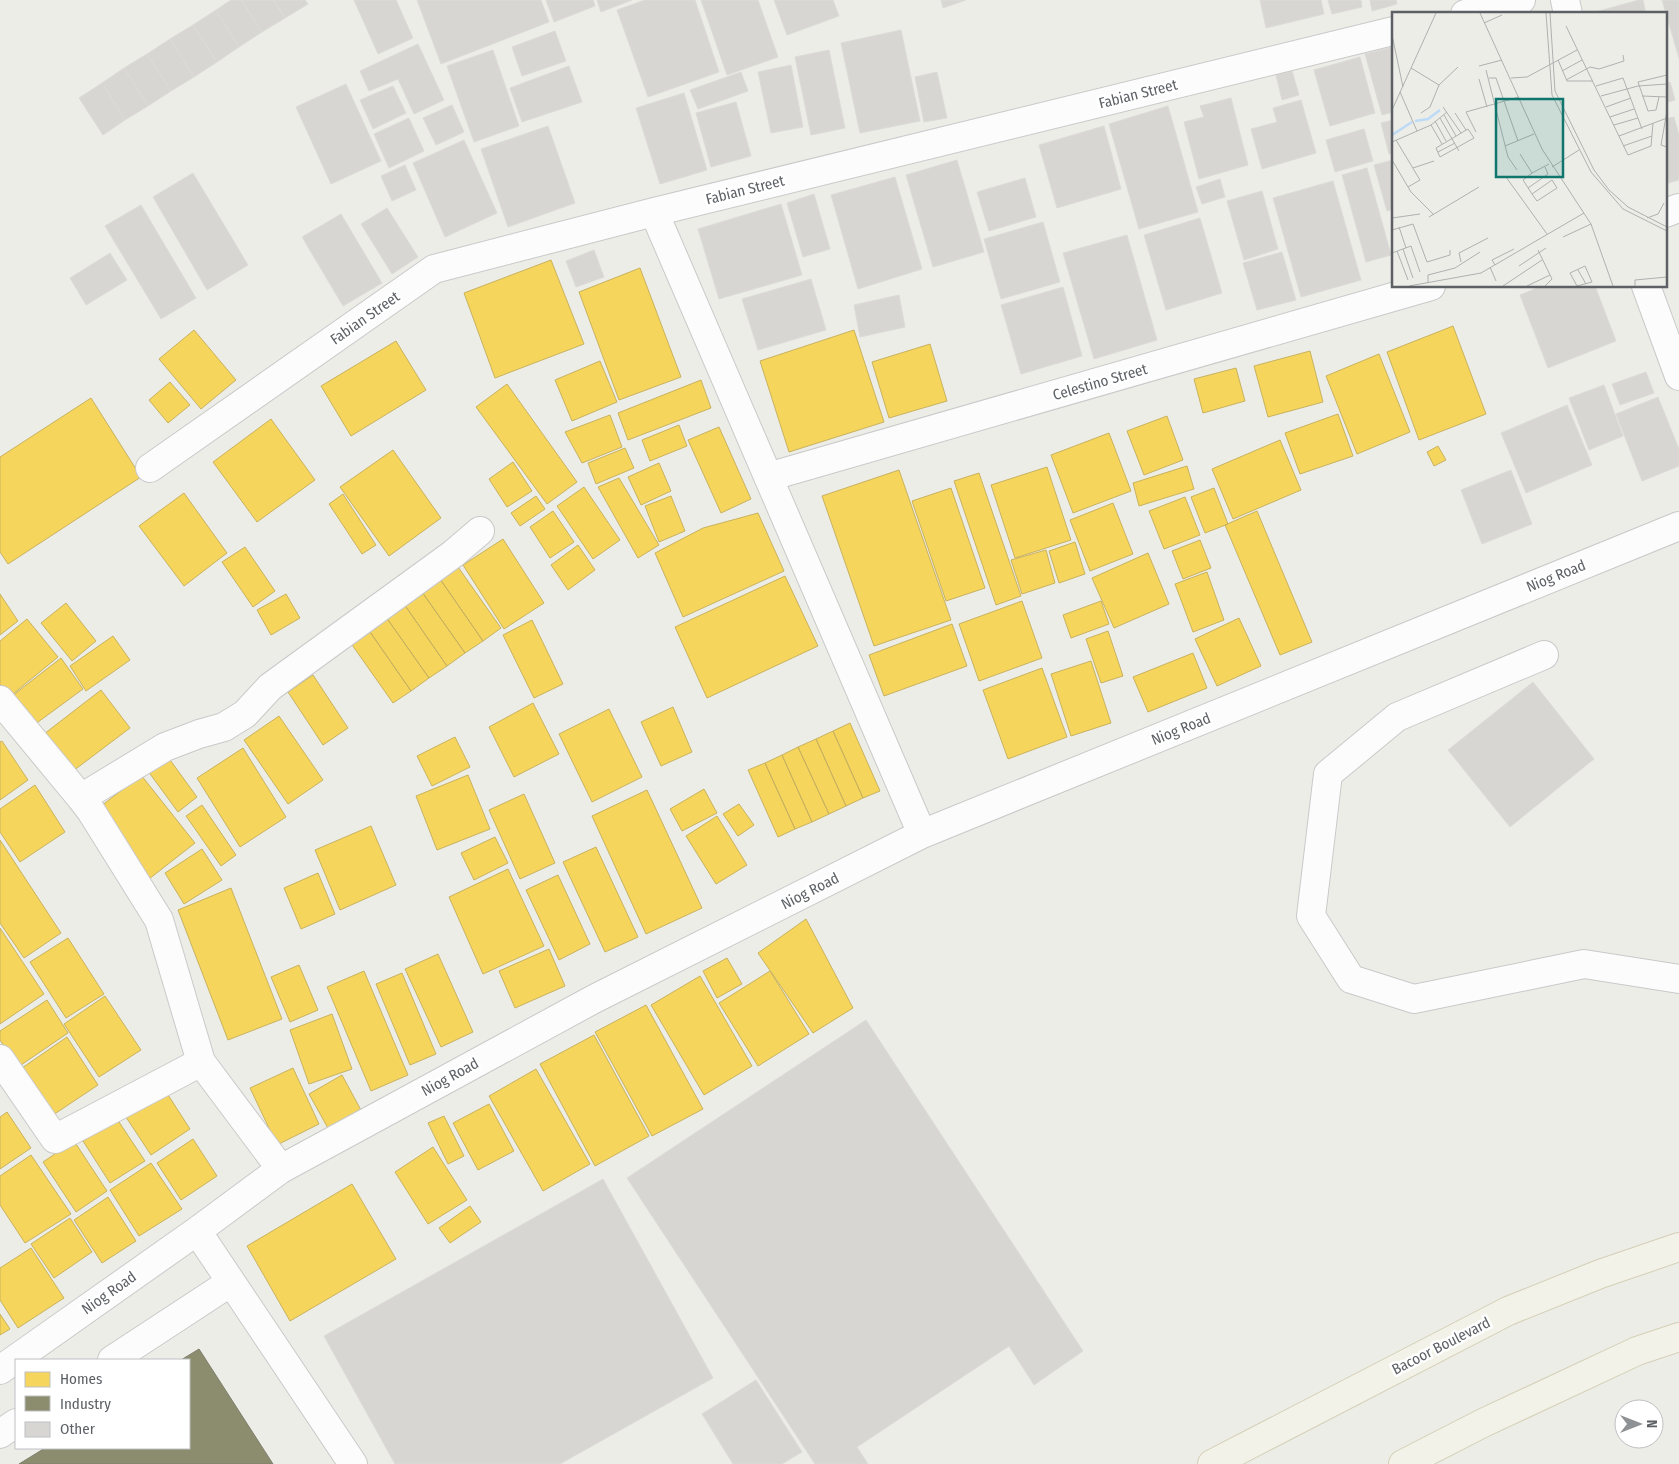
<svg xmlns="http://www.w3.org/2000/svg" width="1679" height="1464" viewBox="0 0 1679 1464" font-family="'Fira Sans Condensed',sans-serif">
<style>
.homes{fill:#f6d55c;stroke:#c8b25f}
.industry{fill:#8c8c6e;stroke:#7e7f6c}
.building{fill:#d7d6d3;stroke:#dcdbd7}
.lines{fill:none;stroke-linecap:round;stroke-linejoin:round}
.minor-casing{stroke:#c9c9c9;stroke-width:30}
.major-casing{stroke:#d4cfb6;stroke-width:30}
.minor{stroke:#fcfcfc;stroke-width:28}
.major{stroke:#f3f2e8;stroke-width:28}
.labels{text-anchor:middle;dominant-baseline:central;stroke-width:5;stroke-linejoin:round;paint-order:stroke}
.street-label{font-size:15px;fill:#5d6166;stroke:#fff}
.inset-river{fill:none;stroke:#bddaf7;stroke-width:2.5}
.inset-road{fill:none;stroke:#afb1b0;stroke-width:1}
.view{fill:#0f766e;fill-opacity:0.15;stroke:#0f766e;stroke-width:2.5}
.inset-edge{fill:none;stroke:#5d6166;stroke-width:2.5}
</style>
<rect width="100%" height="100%" fill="#edede8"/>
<path class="homes" d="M 551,260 L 584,344 L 495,378 L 464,293 Z
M 640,268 L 681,377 L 619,400 L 579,292 Z
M 1453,326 L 1486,414 L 1419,440 L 1387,352 Z
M 194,330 L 236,380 L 201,409 L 159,359 Z
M 854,330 L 884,422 L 789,452 L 760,361 Z
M 396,341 L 426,390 L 351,436 L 321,386 Z
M 930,344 L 947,401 L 889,418 L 872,362 Z
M 1310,351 L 1323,402 L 1268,417 L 1254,366 Z
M 1379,354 L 1410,432 L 1357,454 L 1326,376 Z
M 600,361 L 617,402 L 572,421 L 555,380 Z
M 1236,368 L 1245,401 L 1203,413 L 1194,379 Z
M 701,380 L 711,408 L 628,440 L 618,413 Z
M 170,382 L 190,405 L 168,423 L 149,400 Z
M 507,384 L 577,482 L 547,504 L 476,407 Z
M 91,398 L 141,477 L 8,564 L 0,552 L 0,457 Z
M 1338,414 L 1353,456 L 1300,474 L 1285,433 Z
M 610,415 L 622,447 L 582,463 L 565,432 Z
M 1167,416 L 1183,460 L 1144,475 L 1127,431 Z
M 271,419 L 315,480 L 257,522 L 213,462 Z
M 679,425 L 687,446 L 650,461 L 642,440 Z
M 719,427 L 751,499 L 721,513 L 688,440 Z
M 1109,433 L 1131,491 L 1073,513 L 1051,455 Z
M 1280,440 L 1301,490 L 1233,519 L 1212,469 Z
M 1438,446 L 1446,460 L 1434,466 L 1427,452 Z
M 625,448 L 634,468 L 596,484 L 588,463 Z
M 393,450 L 441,518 L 389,556 L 340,487 Z
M 513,462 L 532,491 L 507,507 L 489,479 Z
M 659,463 L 671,491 L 641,505 L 628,477 Z
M 1187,466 L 1194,489 L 1139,506 L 1133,483 Z
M 1047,467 L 1071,540 L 1015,558 L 991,485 Z
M 899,470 L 951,620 L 874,646 L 822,496 Z
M 979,473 L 1021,596 L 996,605 L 954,481 Z
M 619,478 L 659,545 L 638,558 L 598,487 Z
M 584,487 L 620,540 L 593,559 L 557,506 Z
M 951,488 L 985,588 L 946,601 L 912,501 Z
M 1214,488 L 1228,524 L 1205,533 L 1191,497 Z
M 184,493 L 227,553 L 184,586 L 139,526 Z
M 343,494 L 376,545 L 362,554 L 329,504 Z
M 536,496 L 545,509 L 520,526 L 511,513 Z
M 671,496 L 685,531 L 659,542 L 645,506 Z
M 1185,497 L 1200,535 L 1164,549 L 1149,511 Z
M 1113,503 L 1133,554 L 1090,571 L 1070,520 Z
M 553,511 L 574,542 L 550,558 L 530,527 Z
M 1257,511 L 1312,642 L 1280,655 L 1225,525 Z
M 758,513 L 784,571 L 683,617 L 655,553 L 703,528 Z
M 503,539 L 544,603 L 504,629 L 463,565 Z
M 1200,540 L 1211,568 L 1183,579 L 1172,551 Z
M 1075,542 L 1085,574 L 1059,583 L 1049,551 Z
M 578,545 L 595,570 L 568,590 L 551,565 Z
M 245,547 L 275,591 L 253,607 L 222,562 Z
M 1046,550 L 1055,583 L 1022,594 L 1011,560 Z
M 1148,553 L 1169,604 L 1114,628 L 1092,578 Z
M 458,567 L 501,628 L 483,641 L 440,579 Z
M 1207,572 L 1224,620 L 1193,632 L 1175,584 Z
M 785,576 L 818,646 L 707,698 L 675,627 Z
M 440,579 L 483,641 L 465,653 L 422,592 Z
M 422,592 L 465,653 L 447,666 L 404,604 Z
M 0,594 L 18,621 L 0,635 Z
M 286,594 L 300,618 L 271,635 L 257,610 Z
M 1022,601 L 1042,658 L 979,681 L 959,624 Z
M 1101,601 L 1109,624 L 1071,638 L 1063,615 Z
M 66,603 L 96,641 L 72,661 L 41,623 Z
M 404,604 L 447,666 L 429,678 L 386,617 Z
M 386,617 L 429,678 L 411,691 L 368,629 Z
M 1239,618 L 1261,666 L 1217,686 L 1195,639 Z
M 27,619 L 58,657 L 8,698 L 0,688 L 0,641 Z
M 532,620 L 563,684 L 534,698 L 503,635 Z
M 952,624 L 967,666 L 884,696 L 869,655 Z
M 368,629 L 411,691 L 393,703 L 350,642 Z
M 1108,631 L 1123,676 L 1101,683 L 1086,639 Z
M 113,636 L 130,660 L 86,691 L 70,666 Z
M 1193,653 L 1207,688 L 1148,712 L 1133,677 Z
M 61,658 L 83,689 L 34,725 L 12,696 Z
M 1091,661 L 1111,723 L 1071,736 L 1051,674 Z
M 1042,668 L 1067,737 L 1008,759 L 983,690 Z
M 313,675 L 348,728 L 323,745 L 288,692 Z
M 101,690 L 130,728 L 73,771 L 44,734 Z
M 533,703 L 559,754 L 514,777 L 489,727 Z
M 673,707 L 692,752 L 661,766 L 641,722 Z
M 609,709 L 642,777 L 592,802 L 559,734 Z
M 279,716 L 323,780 L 288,804 L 244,740 Z
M 850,723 L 880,791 L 863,798 L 833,731 Z
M 833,731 L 863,798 L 846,806 L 816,739 Z
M 455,737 L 470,767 L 432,786 L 417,756 Z
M 816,739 L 846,806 L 829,814 L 798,747 Z
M 2,741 L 28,780 L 0,800 L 0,742 Z
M 798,747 L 829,814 L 812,822 L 782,755 Z
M 243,748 L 286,817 L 240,847 L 197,778 Z
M 165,753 L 197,797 L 178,812 L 145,767 Z
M 782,755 L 812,822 L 795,829 L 765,763 Z
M 765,763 L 795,829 L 778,837 L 748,770 Z
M 141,775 L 195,843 L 149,879 L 96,810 Z
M 468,775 L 490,829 L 437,850 L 416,796 Z
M 35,785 L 65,832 L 20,862 L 0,832 L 0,809 Z
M 704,789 L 717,813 L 682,831 L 670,809 Z
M 647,790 L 702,908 L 646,934 L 592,816 Z
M 524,794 L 555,863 L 520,879 L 489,810 Z
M 739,804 L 754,825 L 738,836 L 723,814 Z
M 202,805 L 236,855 L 221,866 L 186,816 Z
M 717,816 L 747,865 L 716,884 L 686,836 Z
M 371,826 L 396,885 L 340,910 L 315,850 Z
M 495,837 L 508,863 L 474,880 L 461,853 Z
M 0,840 L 61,933 L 24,958 L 0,923 Z
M 596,847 L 638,937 L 605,952 L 563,862 Z
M 202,849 L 222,880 L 184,904 L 165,873 Z
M 508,869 L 544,946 L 483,974 L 449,897 Z
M 318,873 L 335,914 L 301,929 L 284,888 Z
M 558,875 L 590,944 L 559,960 L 526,890 Z
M 231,888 L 282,1019 L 228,1040 L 178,910 Z
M 806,919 L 853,1008 L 813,1033 L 758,953 Z
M 0,928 L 44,994 L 0,1024 Z
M 68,938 L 104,994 L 66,1018 L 30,962 Z
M 549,949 L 565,986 L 515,1008 L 499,971 Z
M 438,954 L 473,1032 L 441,1047 L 405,969 Z
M 727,958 L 742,984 L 717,998 L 703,971 Z
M 299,965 L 318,1010 L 290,1022 L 271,977 Z
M 364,971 L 408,1075 L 371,1091 L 327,987 Z
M 770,971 L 809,1034 L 758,1066 L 719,1003 Z
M 402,973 L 436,1054 L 410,1065 L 376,984 Z
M 700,976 L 752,1066 L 704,1095 L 651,1005 Z
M 105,996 L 141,1050 L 99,1077 L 64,1024 Z
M 47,1000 L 68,1033 L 18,1067 L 0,1040 L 0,1031 Z
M 646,1005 L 703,1109 L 652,1136 L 595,1032 Z
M 332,1014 L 352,1069 L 309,1084 L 290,1030 Z
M 594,1035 L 649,1136 L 595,1166 L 540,1064 Z
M 67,1037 L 98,1085 L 53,1115 L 22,1068 Z
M 293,1068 L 319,1124 L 277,1145 L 250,1088 Z
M 536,1069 L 590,1164 L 543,1191 L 489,1096 Z
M 342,1075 L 362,1112 L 329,1130 L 309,1094 Z
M 161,1084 L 190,1129 L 151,1155 L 122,1111 Z
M 489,1104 L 514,1151 L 478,1170 L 453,1123 Z
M 7,1112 L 31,1148 L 0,1169 L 0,1117 Z
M 444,1116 L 464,1156 L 448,1164 L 428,1123 Z
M 117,1119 L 145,1161 L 110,1183 L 83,1141 Z
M 193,1139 L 217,1176 L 181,1200 L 157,1163 Z
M 74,1141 L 107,1191 L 76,1212 L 43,1162 Z
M 433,1147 L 467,1200 L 428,1224 L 395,1172 Z
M 31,1155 L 71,1214 L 25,1243 L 0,1205 L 0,1176 Z
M 151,1163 L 182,1209 L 139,1236 L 110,1190 Z
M 352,1184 L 396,1259 L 290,1321 L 247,1246 Z
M 108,1197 L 136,1241 L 102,1263 L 74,1220 Z
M 470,1206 L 481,1222 L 450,1243 L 439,1228 Z
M 70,1218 L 92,1252 L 54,1278 L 31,1244 Z
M 31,1248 L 64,1298 L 18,1328 L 0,1300 L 0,1268 Z
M 0,1314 L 10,1329 L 0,1335 Z"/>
<path class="industry" d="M 199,1349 L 273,1464 L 19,1464 L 45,1448 L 189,1448 L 189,1360 L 181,1360 Z"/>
<path class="building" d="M 231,0 L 241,0 L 262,32 L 239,47 L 216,10 Z
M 241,0 L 274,0 L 285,18 L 262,32 Z
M 274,0 L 305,0 L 308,4 L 285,18 Z
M 354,0 L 396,0 L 413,38 L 378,54 Z
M 417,0 L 541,0 L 549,22 L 441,64 Z
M 546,0 L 593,0 L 595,6 L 554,22 Z
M 597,0 L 632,0 L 601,12 Z
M 645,0 L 695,0 L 719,72 L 648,97 L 617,10 Z
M 701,0 L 758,0 L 778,57 L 727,75 Z
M 774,0 L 833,0 L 839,16 L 787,35 Z
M 941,0 L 966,0 L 943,8 Z
M 1260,0 L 1321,0 L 1324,14 L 1266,28 Z
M 1328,0 L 1361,0 L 1362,7 L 1332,14 Z
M 1370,0 L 1396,0 L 1397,4 L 1372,11 Z
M 1639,0 L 1643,0 L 1646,14 L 1588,14 Z
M 1662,0 L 1679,0 L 1679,58 Z
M 216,10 L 239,47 L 217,62 L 193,25 Z
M 193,25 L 217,62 L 194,77 L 170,39 Z
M 901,30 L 920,121 L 860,133 L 841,43 Z
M 555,31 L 566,61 L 522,76 L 512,47 Z
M 170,39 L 194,77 L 171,91 L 147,54 Z
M 418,44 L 444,100 L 414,114 L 398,79 L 369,91 L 360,71 Z
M 1393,47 L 1393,112 L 1382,115 L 1365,54 Z
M 493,50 L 519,126 L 474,142 L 447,66 Z
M 829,50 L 845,128 L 811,135 L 795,57 Z
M 147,54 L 171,91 L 148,106 L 124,68 Z
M 1360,57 L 1375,113 L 1330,126 L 1314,70 Z
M 791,65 L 803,127 L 771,133 L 758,72 Z
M 569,66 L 582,102 L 522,122 L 510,88 Z
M 124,68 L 148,106 L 125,120 L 102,83 Z
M 1292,71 L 1299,95 L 1282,100 L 1276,75 Z
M 741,72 L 748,91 L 698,109 L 690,90 Z
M 937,72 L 947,118 L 924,122 L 915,77 Z
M 1670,82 L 1675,100 L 1665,103 L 1665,83 Z
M 102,83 L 125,120 L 103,135 L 79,98 Z
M 346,84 L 381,161 L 331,184 L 296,107 Z
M 393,86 L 406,113 L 373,129 L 360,100 Z
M 684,93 L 707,170 L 660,184 L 636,108 Z
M 1231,98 L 1248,165 L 1199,179 L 1184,122 L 1204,117 L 1200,106 Z
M 1301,100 L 1316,153 L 1262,169 L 1251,129 L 1277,122 L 1273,108 Z
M 736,102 L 751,156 L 711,167 L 696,113 Z
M 452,105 L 464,132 L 436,145 L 423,118 Z
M 1168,106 L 1198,212 L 1139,229 L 1109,124 Z
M 1674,117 L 1679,135 L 1679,180 L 1665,184 L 1665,119 Z
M 409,118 L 424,151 L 389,168 L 374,134 Z
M 1393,120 L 1393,154 L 1389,154 L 1381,123 Z
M 548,126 L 575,203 L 508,227 L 481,149 Z
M 1104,126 L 1121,189 L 1057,208 L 1039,145 Z
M 1364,129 L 1373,161 L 1335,172 L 1326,140 Z
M 464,140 L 497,213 L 445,237 L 413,163 Z
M 957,160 L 984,252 L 933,267 L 906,175 Z
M 1393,160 L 1393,209 L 1387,211 L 1374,165 Z
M 405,165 L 416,190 L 392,201 L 381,176 Z
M 1367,168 L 1391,255 L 1366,262 L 1342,175 Z
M 193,173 L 248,265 L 207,290 L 153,197 Z
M 895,177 L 922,269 L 858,289 L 831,195 Z
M 1025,178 L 1036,217 L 989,231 L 977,192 Z
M 1220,179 L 1225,197 L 1202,204 L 1196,187 Z
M 1333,181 L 1361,280 L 1301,297 L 1273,198 Z
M 1262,191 L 1278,249 L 1244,260 L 1227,201 Z
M 814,194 L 830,249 L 803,257 L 787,203 Z
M 781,204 L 802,275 L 719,299 L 698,229 Z
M 141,205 L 196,298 L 161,319 L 105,226 Z
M 387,208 L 418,257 L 392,274 L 361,224 Z
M 341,214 L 382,283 L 343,306 L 302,237 Z
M 1200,218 L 1222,293 L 1166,310 L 1144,235 Z
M 1043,222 L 1060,282 L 1001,299 L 984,239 Z
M 1127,235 L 1157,340 L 1094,359 L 1063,253 Z
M 594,250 L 604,277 L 576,287 L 566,261 Z
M 1282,252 L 1296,300 L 1257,310 L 1243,263 Z
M 110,253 L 127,280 L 86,305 L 70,278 Z
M 811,279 L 826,330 L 758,350 L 742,299 Z
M 1542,286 L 1595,286 L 1616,341 L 1548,368 L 1520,295 Z
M 1063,287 L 1082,356 L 1021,374 L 1001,305 Z
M 899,295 L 905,327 L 860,337 L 854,305 Z
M 1646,372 L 1654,393 L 1620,405 L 1612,384 Z
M 1604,385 L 1623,436 L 1589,450 L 1569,398 Z
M 1658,397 L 1679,449 L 1679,466 L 1642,481 L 1616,414 Z
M 1567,405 L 1592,465 L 1526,493 L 1501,433 Z
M 1511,470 L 1532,524 L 1482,544 L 1461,490 Z
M 1533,682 L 1594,759 L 1510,827 L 1448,750 Z
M 866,1020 L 1083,1351 L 1034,1385 L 1009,1346 L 857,1447 L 868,1464 L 815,1464 L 627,1178 Z
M 603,1179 L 713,1378 L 560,1464 L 395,1464 L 324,1336 Z
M 756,1380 L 802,1452 L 782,1464 L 733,1464 L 702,1414 Z"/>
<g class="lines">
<defs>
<path id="minor" d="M 1565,0 L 1568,14
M 1465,14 L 1521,0
M 654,212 L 922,834
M 1665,213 L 1679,208
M 1646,286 L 1679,376
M 150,468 L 434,269 L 654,212 L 1393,31
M 768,477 L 1431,286
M 1544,655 L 1397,717 L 1328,774 L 1311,916 L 1351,979 L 1414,999 L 1584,964 L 1679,979
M 0,700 L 81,798
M 0,1059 L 55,1139 L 201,1062
M 281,1169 L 201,1062 L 159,920 L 91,811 L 81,798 L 165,747 L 199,734 L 224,727 L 245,714 L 270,687 L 453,554 L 480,531
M 197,1231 L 353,1464
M 112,1360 L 231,1282
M 0,1370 L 197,1231 L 281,1169 L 594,999 L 922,834 L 1679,526
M 0,1434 L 16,1423"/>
<path id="major" d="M 1212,1464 L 1508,1311 L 1600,1274 L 1679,1247
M 1403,1464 L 1483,1423 L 1637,1351 L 1679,1337"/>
</defs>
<use href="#minor" class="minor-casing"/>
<use href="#major" class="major-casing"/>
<use href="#minor" class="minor"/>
<use href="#major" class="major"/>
</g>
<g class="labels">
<g class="street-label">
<text transform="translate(1138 94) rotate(-14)">Fabian Street</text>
<text transform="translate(745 190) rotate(-14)">Fabian Street</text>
<text transform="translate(365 318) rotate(-35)">Fabian Street</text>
<text transform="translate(1100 382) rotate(-16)">Celestino Street</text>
<text transform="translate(1556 576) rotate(-22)">Niog Road</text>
<text transform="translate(1181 729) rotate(-22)">Niog Road</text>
<text transform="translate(810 891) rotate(-27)">Niog Road</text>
<text transform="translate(450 1077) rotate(-29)">Niog Road</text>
<text transform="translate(109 1293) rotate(-35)">Niog Road</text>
<text transform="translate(1441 1346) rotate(-27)">Bacoor Boulevard</text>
</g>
</g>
<g transform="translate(1392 12)">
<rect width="275" height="275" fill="#edede8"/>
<path class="inset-river" d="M 23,109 L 36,107 L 48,98M 0,123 L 20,110"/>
<path class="inset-road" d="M 88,1 L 150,137 L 199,212 L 221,274M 154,1 L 160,83 L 199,160 L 231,197 L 275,219M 158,1 L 163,79 L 202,158 L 217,178 L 236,195 L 275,215M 92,11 L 110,3M 174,14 L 236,143 L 259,134 L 261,111M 0,23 L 11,75M 166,48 L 175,69 L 201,69M 87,54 L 110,48M 19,56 L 47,73M 94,58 L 116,145 L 125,158M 170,59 L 190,48M 97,66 L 104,66 L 126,129M 119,66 L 135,65 L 185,38M 87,67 L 95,95M 174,68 L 198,55 L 207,57 L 232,49 L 231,43M 204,74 L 231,66 L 250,117M 8,80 L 25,119M 209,84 L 246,74 L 275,72M 250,84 L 275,85M 267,85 L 264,98 L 256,99 L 246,70 L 275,63M 51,95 L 69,121M 214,95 L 239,86M 0,98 L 44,1M 275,99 L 269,133 L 275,135M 29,101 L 38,95 L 47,73 L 66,55M 63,101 L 74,118M 52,103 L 64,124M 218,105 L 242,97M 48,106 L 67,139M 43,109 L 54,129M 39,113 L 50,132M 222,113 L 246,106M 76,117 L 82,126 L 48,145 L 44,136 ZM 84,120 L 74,100 L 127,85M 227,124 L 275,106M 4,128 L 28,168 L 16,175M 0,130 L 39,113 L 55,100M 113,134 L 142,122M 231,134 L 260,124M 46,140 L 63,131M 128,142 L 140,161 L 157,152M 0,148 L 19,180 L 42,203M 160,155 L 187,138M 21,156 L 42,149M 114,165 L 155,222M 160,168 L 165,176 L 145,189 L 140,182 ZM 136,176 L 156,162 L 153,155M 140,182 L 131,168 L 140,161M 37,205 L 87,175M 0,206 L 28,202M 255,206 L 266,202 L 272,191M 7,215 L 14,236M 0,218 L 21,212 L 35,250 L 58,243 L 58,238M 171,225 L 199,212M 11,237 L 21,266M 146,238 L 160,267 L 153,274M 5,239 L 16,268M 0,241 L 19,234 L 28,260M 69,250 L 67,241 L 96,226M 103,253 L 100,248 L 122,237M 127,254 L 154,236M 98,255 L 104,269M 63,256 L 88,240M 186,258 L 194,272M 36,271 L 36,263 L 63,256M 17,274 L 89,261 L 192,201M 111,274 L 150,248M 135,274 L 158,263M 185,274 L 178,261 L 193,254 L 200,270 L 185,274M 243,274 L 243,268 L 275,265"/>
<path class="view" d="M 104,87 L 171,87 L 171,165 L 104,165 Z"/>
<rect width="275" height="275" class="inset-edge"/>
</g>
<rect x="15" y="1359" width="175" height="90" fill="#ffffff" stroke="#bec0c2"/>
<rect x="25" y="1372" width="25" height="15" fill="#f6d55c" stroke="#bec0c2"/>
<text x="60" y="1384" font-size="15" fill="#5d6166">Homes</text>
<rect x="25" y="1396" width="25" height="15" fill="#8c8c6e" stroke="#bec0c2"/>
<text x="60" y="1409" font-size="15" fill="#5d6166">Industry</text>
<rect x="25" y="1422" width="25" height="15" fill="#d7d6d3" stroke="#bec0c2"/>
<text x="60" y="1434" font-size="15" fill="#5d6166">Other</text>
<g transform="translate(1639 1424) rotate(90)"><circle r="24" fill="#ffffff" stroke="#bec0c2"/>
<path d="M0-4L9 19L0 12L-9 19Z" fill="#8f9294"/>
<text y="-8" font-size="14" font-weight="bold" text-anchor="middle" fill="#5d6166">N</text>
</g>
</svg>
